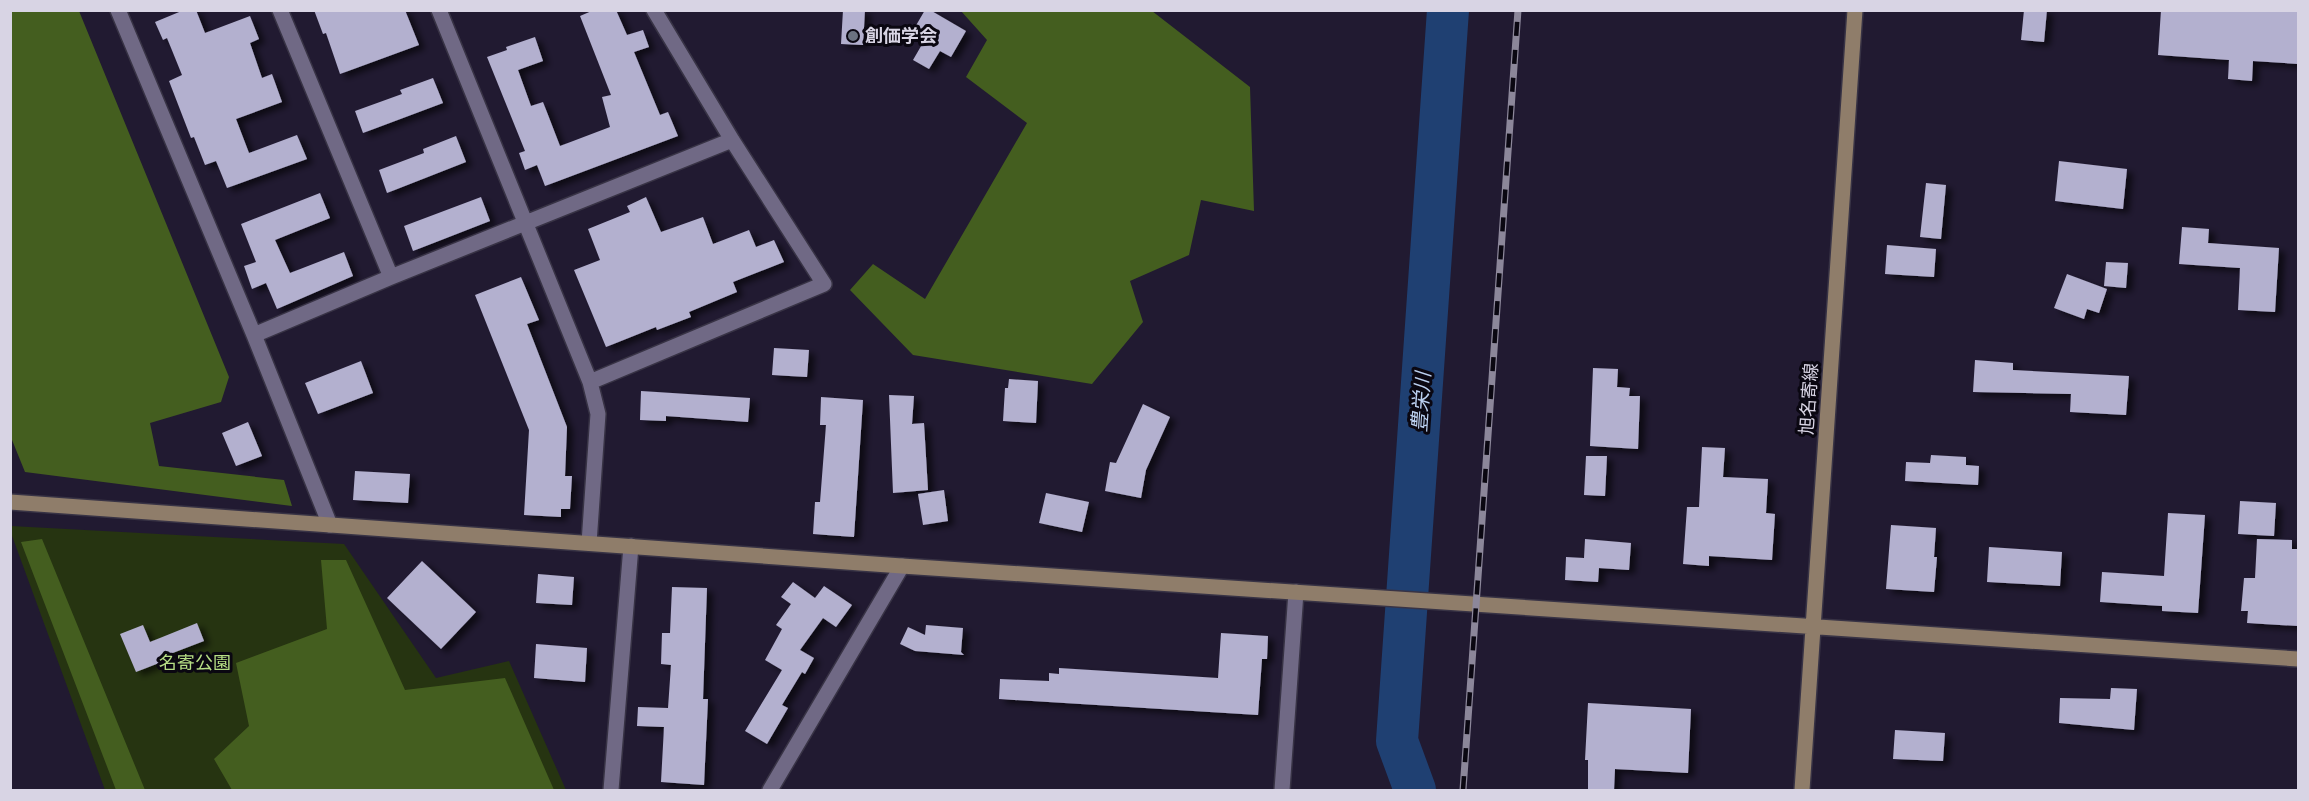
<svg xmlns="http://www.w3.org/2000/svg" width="2309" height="801" viewBox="0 0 2309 801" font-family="Figtree,'Noto Sans JP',sans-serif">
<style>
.green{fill:#263411}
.forest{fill:#445e1f}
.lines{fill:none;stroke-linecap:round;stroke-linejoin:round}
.river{stroke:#1f4072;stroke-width:42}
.building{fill:#b3b0cf;filter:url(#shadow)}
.street-casing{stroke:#383345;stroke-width:18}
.secondary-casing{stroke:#383345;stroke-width:18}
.street{stroke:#706985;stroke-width:15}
.secondary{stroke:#8f7d6a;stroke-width:15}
.rail-casing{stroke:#8c879a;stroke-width:7}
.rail{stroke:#0a0711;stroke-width:4.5;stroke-dasharray:14;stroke-linecap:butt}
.worship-dot{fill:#6b7280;stroke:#0a0711;stroke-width:2}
.labels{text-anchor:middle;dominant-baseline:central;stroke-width:6;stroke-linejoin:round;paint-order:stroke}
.poi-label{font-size:18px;font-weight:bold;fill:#d8d4e4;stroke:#0a0711;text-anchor:start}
.street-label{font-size:18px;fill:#d8d4e4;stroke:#0a0711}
.park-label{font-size:18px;fill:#b7df85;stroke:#0a0711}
.water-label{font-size:20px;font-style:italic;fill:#bbd0f0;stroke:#0a0711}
</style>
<defs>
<filter id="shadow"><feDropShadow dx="6" dy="4" stdDeviation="3" flood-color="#0009"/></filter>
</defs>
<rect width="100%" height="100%" fill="#211a31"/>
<path class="green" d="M 11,526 L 344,544 L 436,678 L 509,661 L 566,790 L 105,790 L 11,533 Z"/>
<path class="forest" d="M 11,10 L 79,11 L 229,377 L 221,402 L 150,423 L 159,466 L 284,480 L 292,506 L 25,472 L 10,435 Z
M 961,11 L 1152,11 L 1250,87 L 1254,211 L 1201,200 L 1189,255 L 1130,281 L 1143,322 L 1092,384 L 913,355 L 850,290 L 873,264 L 925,299 L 1027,123 L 966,77 L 987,40 Z
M 42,539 L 145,790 L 116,790 L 21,542 Z
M 321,560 L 346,560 L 405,690 L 505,678 L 554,790 L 232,790 L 214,759 L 249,726 L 236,663 L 327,629 Z"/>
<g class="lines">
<path class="river" d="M 1415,790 L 1397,741 L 1448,10"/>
</g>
<path class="building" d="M 184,10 L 196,10 L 205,33 L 250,16 L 259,39 L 250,43 L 262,78 L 272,74 L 282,102 L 236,119 L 249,153 L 297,135 L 307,159 L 227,188 L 216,161 L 205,165 L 194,137 L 191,138 L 169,81 L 182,75 L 167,38 L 163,40 L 155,22 Z
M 314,10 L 405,10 L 419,45 L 340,74 L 326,33 L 323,34 Z
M 594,10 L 616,10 L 627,35 L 643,30 L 649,47 L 634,52 L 660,115 L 668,112 L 678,136 L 545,186 L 537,165 L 525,170 L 519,153 L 525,151 L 487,57 L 507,50 L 506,47 L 535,37 L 543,61 L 518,70 L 531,106 L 543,102 L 560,146 L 610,127 L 602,97 L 611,95 L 580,16 Z
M 843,10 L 865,10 L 863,45 L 841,44 Z
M 925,10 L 930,10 L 966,31 L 951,57 L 940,51 L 929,69 L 913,60 L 924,41 L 911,34 Z
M 2024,10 L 2047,10 L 2044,42 L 2021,40 Z
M 2161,10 L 2298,10 L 2298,64 L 2253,61 L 2252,81 L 2228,79 L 2229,60 L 2158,55 Z
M 433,78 L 443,103 L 363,133 L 355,111 L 402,94 L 400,90 Z
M 456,136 L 466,162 L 387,193 L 379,170 L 424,153 L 423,149 Z
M 2059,161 L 2127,169 L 2123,209 L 2055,201 Z
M 1926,183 L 1946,185 L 1941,239 L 1920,237 Z
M 320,193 L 330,218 L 275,240 L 290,273 L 344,252 L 353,276 L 277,309 L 266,283 L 252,289 L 244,266 L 256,262 L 241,224 Z
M 481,197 L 490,221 L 413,251 L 404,226 Z
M 646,197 L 661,232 L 703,217 L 713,244 L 749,230 L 756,247 L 774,240 L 784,262 L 733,282 L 737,292 L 689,312 L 691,317 L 657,330 L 656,327 L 606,347 L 574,270 L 600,260 L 588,229 L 630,212 L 627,206 Z
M 2182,227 L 2209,229 L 2208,243 L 2279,248 L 2275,312 L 2238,310 L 2240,268 L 2179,264 Z
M 1887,245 L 1936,249 L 1934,277 L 1885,274 Z
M 2106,262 L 2128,263 L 2126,288 L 2104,286 Z
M 2067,274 L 2107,289 L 2099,313 L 2087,309 L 2084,319 L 2054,308 Z
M 521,277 L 539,320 L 527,324 L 567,427 L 565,476 L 572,476 L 570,509 L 561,509 L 561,517 L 524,515 L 529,430 L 475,295 Z
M 774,348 L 809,350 L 807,377 L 772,375 Z
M 1975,360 L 2013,363 L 2013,370 L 2129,376 L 2126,415 L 2070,412 L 2071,394 L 1973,392 Z
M 361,361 L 373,393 L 318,414 L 305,383 Z
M 1593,368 L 1618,369 L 1617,387 L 1630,388 L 1629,396 L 1640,396 L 1638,449 L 1590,446 Z
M 1009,379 L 1038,381 L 1036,423 L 1003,421 L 1005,388 L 1008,388 Z
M 641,391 L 750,398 L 748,422 L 666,416 L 666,421 L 640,420 Z
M 889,395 L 914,396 L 912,424 L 924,423 L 928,490 L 893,493 Z
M 821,397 L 863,400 L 854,537 L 813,534 L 815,502 L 820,502 L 826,425 L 820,425 Z
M 1143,404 L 1170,417 L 1146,470 L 1141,498 L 1105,491 L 1110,462 L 1116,463 Z
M 248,422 L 262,456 L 236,466 L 222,433 Z
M 1702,447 L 1725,448 L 1723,477 L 1768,479 L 1766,513 L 1775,514 L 1772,560 L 1709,556 L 1709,566 L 1683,564 L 1687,507 L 1699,507 Z
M 1931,455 L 1966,457 L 1966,465 L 1979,466 L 1978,485 L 1905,481 L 1906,462 L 1930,463 Z
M 1586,456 L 1607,456 L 1605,496 L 1584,495 Z
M 355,471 L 410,474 L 408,503 L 353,500 Z
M 944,490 L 948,521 L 923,525 L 918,494 Z
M 1046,493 L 1089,502 L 1082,532 L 1039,523 Z
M 2240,501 L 2276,503 L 2274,536 L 2238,534 Z
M 2168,513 L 2205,515 L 2198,613 L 2162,611 L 2162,606 L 2100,602 L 2102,572 L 2164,576 Z
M 1891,525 L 1936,528 L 1934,557 L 1937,557 L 1934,592 L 1886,589 Z
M 1585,539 L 1631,543 L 1629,570 L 1599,568 L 1598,582 L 1565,580 L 1566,557 L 1584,558 Z
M 2257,539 L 2292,540 L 2292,549 L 2298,549 L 2298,626 L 2247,623 L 2248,611 L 2241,611 L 2244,578 L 2255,578 Z
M 1989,547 L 2062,552 L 2060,586 L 1987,582 Z
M 422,561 L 476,612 L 441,649 L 387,598 Z
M 538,574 L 574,577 L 572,605 L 536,603 Z
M 793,582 L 815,598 L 824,586 L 852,605 L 836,627 L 823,618 L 800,650 L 814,658 L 805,674 L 802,672 L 782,705 L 788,708 L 767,744 L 745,731 L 782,670 L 765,660 L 782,629 L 776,625 L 791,604 L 781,597 Z
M 672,587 L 707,588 L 703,699 L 708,699 L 704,785 L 661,782 L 664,727 L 637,726 L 638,707 L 668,708 L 671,665 L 661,664 L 662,633 L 670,633 Z
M 197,623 L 204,641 L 157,659 L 159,663 L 136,672 L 120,634 L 143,625 L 150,642 Z
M 926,625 L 963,628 L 961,652 L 964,655 L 915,651 L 900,644 L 908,627 L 925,635 Z
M 1221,633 L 1268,636 L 1267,659 L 1262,659 L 1258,715 L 999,699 L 1000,679 L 1049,681 L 1049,673 L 1059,674 L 1059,668 L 1218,678 Z
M 536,644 L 587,648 L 585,682 L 534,678 Z
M 2111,688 L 2137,689 L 2134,730 L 2059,723 L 2060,698 L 2110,699 Z
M 1588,703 L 1691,709 L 1688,773 L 1615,769 L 1614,790 L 1588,789 L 1588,760 L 1585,760 Z
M 1895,730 L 1945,733 L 1943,761 L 1893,759 Z"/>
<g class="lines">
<defs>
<path id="street" d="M 118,10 L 254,335 L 330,525
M 280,10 L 391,277
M 439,10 L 590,382 L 598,414 L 589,543
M 254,335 L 391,277 L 732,140
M 590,382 L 824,284 L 732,140 L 654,10
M 611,790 L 631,546
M 770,790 L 902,566
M 1282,790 L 1296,592"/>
<path id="secondary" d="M 10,502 L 902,566 L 2298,659
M 1802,790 L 1855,10"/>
</defs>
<use href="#street" class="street-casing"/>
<use href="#secondary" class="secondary-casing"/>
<use href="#street" class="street"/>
<use href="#secondary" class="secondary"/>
<defs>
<path id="rail" d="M 1463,790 L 1518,10"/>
</defs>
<use href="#rail" class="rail-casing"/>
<use href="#rail" class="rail"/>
</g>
<circle class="worship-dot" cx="853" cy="36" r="6"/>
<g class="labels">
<g class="poi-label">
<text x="865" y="36">創価学会</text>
</g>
<g class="street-label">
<text transform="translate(1809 399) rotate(-86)">旭名寄線</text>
</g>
<g class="park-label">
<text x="195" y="663">名寄公園</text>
</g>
<g class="water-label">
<text transform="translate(1421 402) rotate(-86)">豊栄川</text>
</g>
</g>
<rect width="2309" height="801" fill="none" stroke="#d8d4e4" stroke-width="24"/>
</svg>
